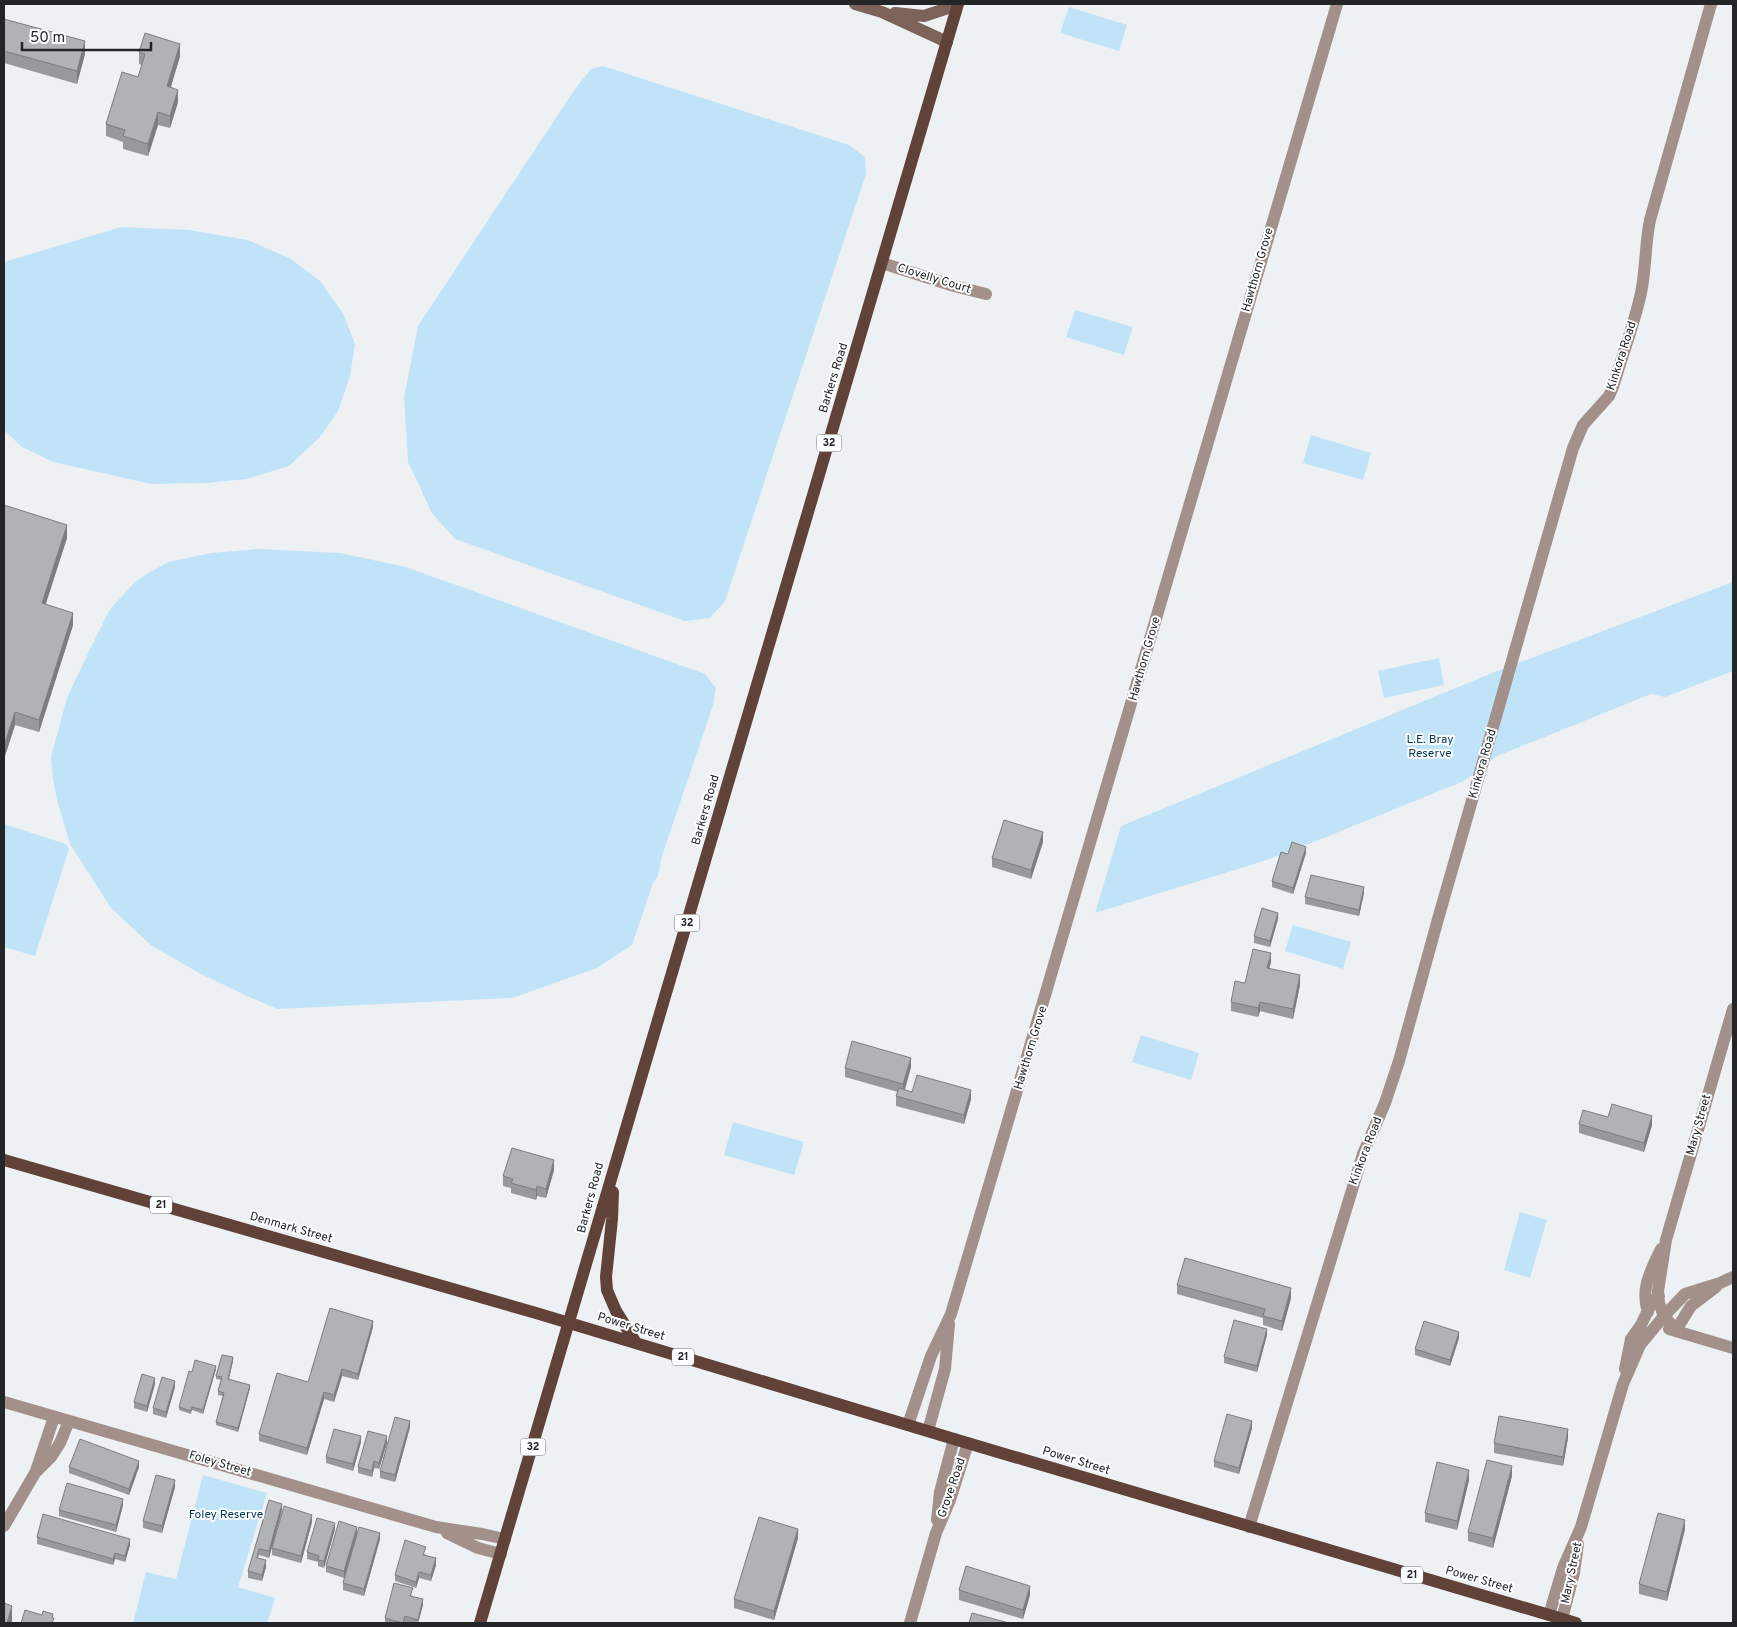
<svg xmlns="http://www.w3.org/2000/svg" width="1737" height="1627" viewBox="0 0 1737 1627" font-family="Overpass,sans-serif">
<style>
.green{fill:#c1e3f8}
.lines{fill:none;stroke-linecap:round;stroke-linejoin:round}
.street{stroke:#a3908a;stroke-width:12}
.secondary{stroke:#7d625a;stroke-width:12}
.primary{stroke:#614239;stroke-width:12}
.wall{fill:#97999b}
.shaded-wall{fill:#7b7d7e}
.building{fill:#b0b2b4;stroke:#7b7d7e}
.labels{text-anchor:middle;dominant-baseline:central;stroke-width:4;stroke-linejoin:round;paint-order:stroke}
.shield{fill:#fdfeff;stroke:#656667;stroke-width:1}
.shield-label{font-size:11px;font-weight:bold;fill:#242526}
.street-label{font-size:12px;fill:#242526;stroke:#fdfeff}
.park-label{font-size:12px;fill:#013750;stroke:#fdfeff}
</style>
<rect width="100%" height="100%" fill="#eef1f3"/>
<path class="green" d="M 1069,7 L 1127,25 L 1119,51 L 1060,33 Z
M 603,66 L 849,145 L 865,157 L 866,174 L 725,601 L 710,618 L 685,621 L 455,539 L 432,513 L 408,462 L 404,397 L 418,326 L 575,89 L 591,69 Z
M 121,227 L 189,230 L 248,240 L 291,259 L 320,281 L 343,313 L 355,344 L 350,376 L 338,411 L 320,437 L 289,466 L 247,479 L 206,483 L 151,484 L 53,462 L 22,447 L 4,430 L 4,262 Z
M 1075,310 L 1133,327 L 1124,355 L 1066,337 Z
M 1311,435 L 1371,453 L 1363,480 L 1303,463 Z
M 258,549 L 340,553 L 406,567 L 705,674 L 716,688 L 713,705 L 662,856 L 658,876 L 653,883 L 632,945 L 597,968 L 512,998 L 277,1009 L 247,996 L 199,973 L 152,946 L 111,908 L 70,844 L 57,800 L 53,780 L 51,757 L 67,698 L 90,649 L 110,609 L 137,580 L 168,562 L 211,553 Z
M 1733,582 L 1733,671 L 1665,697 L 1651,694 L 1497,756 L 1464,781 L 1304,846 L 1264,861 L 1095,913 L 1121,826 L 1497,671 Z
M 1439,658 L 1444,685 L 1384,698 L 1378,671 Z
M 4,824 L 66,844 L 69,849 L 35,956 L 4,947 Z
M 1293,925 L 1351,942 L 1343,969 L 1285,951 Z
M 1141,1035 L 1199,1053 L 1191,1080 L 1132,1062 Z
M 733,1122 L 804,1142 L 794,1175 L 724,1155 Z
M 1520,1212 L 1547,1220 L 1530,1278 L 1504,1270 Z
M 203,1475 L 267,1493 L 238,1587 L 275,1598 L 267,1623 L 133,1623 L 146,1572 L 176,1579 Z"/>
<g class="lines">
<path class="street" d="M 882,263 L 954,286 L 986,294
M 1648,1312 C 1640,1289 1651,1270 1661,1249
M 1669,1329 L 1733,1348
M 1676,1330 L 1664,1316 L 1659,1303 L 1658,1291 L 1666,1240 L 1733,1009
M 1676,1330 L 1691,1306 L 1716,1287
M 1625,1369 L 1631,1339 L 1641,1325 L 1652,1302 L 1659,1296
M 4,1402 L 436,1527 L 482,1534 L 505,1539
M 908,1425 L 931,1356 L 951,1314 L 970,1250 L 1337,4
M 928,1431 L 945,1369 L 949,1324
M 36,1471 L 54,1417
M 937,1520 L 940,1492 L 954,1439
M 4,1526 L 35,1473 L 51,1457 L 60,1443 L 69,1421
M 1249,1527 L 1363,1154 L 1385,1103 L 1399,1061 L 1438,919 L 1573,448 L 1583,425 L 1609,396 L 1613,387 C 1622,356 1634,325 1641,293 C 1646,269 1645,244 1650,220 L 1711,4
M 447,1533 L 478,1548 L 501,1554
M 1549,1615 L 1563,1568 L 1581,1527 L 1623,1384 L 1640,1345 L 1664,1316 L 1685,1294 L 1720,1283 L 1733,1277
M 1562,1619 L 1574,1573 L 1578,1544
M 910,1623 L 936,1533 L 950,1500 L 968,1443"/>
<path class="secondary" d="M 855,4 L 882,12 L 947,42
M 895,13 L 924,16 L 957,5"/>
<path class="primary" d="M 4,1160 L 536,1313 L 954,1439 L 1576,1623
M 613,1192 L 612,1219 L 606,1277 L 607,1290 L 616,1311 L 636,1343
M 480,1623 L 958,4"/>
</g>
<path class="wall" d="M 4,19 L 85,54 L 77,84 L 4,63 Z
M 139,52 L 180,56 L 171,87 L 178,102 L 170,128 L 158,125 L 148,156 L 123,149 L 123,142 L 106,136 L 106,124 L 138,77 L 142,65 L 139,64 Z
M 4,505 L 67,538 L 45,604 L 73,625 L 39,732 L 15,725 L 4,759 Z
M 1043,842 L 1031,879 L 992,867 L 992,858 Z
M 1306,853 L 1293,894 L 1272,887 L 1272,881 L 1288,854 Z
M 1364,893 L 1359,916 L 1305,904 L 1305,897 Z
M 1278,919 L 1270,947 L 1254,943 L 1254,936 Z
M 1271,962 L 1269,968 L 1300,985 L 1293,1019 L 1260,1011 L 1258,1017 L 1231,1011 L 1231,1002 L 1245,983 Z
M 911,1067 L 905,1090 L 912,1092 L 971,1099 L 964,1124 L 896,1106 L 896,1096 L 898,1092 L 845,1077 L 845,1068 Z
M 1608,1117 L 1652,1125 L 1644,1152 L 1579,1133 L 1579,1124 Z
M 554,1170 L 546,1198 L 537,1196 L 536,1200 L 511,1193 L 511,1188 L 503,1186 L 503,1176 Z
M 1177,1285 L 1291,1298 L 1282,1331 L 1263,1325 L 1263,1318 L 1177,1294 Z
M 373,1327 L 358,1380 L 342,1376 L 334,1402 L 324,1399 L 307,1455 L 259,1441 L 259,1434 L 308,1382 Z
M 1267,1335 L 1257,1372 L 1224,1363 L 1224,1357 Z
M 1459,1338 L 1450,1366 L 1415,1355 L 1415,1349 Z
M 233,1361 L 229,1379 L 250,1388 L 238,1432 L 216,1425 L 216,1422 L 223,1396 L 218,1395 L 218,1391 L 221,1380 L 216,1379 L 216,1376 Z
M 216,1369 L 203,1414 L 192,1410 L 191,1414 L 179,1410 L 179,1407 L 192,1372 Z
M 155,1384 L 147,1412 L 134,1408 L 134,1402 Z
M 175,1387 L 166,1418 L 153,1414 L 153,1408 Z
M 410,1427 L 395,1482 L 380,1478 L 380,1471 Z
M 1252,1428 L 1239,1474 L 1214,1467 L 1214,1461 Z
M 1568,1438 L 1563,1466 L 1494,1453 L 1494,1443 Z
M 361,1442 L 353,1471 L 326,1463 L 326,1457 Z
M 387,1443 L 379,1469 L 374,1468 L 372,1477 L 358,1473 L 358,1467 Z
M 69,1467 L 139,1467 L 129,1495 L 69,1473 Z
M 1512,1476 L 1493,1548 L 1468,1541 L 1468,1532 Z
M 1469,1480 L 1457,1530 L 1425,1522 L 1425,1513 Z
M 175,1487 L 162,1533 L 143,1528 L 143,1521 Z
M 269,1500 L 282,1510 L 269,1558 L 259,1555 L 258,1558 L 266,1567 L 262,1581 L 248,1578 L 248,1571 Z
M 123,1505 L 116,1532 L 59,1516 L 59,1510 Z
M 312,1522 L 301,1563 L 272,1555 L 272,1548 Z
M 335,1529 L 324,1568 L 318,1566 L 318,1562 L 307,1559 L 307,1552 Z
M 1685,1529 L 1667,1601 L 1639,1594 L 1639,1584 Z
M 357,1533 L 380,1539 L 364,1596 L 343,1590 L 343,1583 L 357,1534 L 344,1578 L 326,1572 L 326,1566 Z
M 37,1537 L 130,1545 L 125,1562 L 115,1559 L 113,1565 L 37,1544 Z
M 798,1538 L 774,1620 L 734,1608 L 734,1599 Z
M 426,1553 L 425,1555 L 436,1565 L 431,1581 L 419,1578 L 416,1588 L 395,1581 L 395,1575 Z
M 959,1590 L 1030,1595 L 1023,1619 L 959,1600 Z
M 413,1594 L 412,1596 L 423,1605 L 418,1623 L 405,1622 L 405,1623 L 385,1623 L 385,1618 Z"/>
<path class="shaded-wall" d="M 85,41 L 85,54 L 77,84 L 77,71 Z
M 180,44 L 180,56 L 167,99 L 167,86 Z
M 178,90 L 178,102 L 170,128 L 170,116 Z
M 158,112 L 158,125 L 148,156 L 148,144 Z
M 67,525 L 67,538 L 42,616 L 42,603 Z
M 73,613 L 73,625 L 39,732 L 39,720 Z
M 15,712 L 15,725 L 4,759 L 4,746 Z
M 1043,832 L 1043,842 L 1031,879 L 1031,870 Z
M 1306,847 L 1306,853 L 1293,894 L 1293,888 Z
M 1364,887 L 1364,893 L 1359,916 L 1359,910 Z
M 1278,913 L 1278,919 L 1270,947 L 1270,941 Z
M 1271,953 L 1271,962 L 1267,977 L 1267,968 Z
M 1300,975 L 1300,985 L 1293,1019 L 1293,1009 Z
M 1260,1002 L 1260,1011 L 1258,1017 L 1258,1008 Z
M 911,1058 L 911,1067 L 903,1094 L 903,1084 Z
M 971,1090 L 971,1099 L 964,1124 L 964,1115 Z
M 1652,1116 L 1652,1125 L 1644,1152 L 1644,1143 Z
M 554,1160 L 554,1170 L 546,1198 L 546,1189 Z
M 537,1186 L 537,1196 L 536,1200 L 536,1190 Z
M 1291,1288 L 1291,1298 L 1282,1331 L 1282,1321 Z
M 373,1321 L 373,1327 L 358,1380 L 358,1374 Z
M 1267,1329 L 1267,1335 L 1257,1372 L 1257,1366 Z
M 1459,1332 L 1459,1338 L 1450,1366 L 1450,1360 Z
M 233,1357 L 233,1361 L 228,1382 L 228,1379 Z
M 216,1366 L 216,1369 L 203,1414 L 203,1410 Z
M 342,1369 L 342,1376 L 334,1402 L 334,1395 Z
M 155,1378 L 155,1384 L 147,1412 L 147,1406 Z
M 175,1381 L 175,1387 L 166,1418 L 166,1412 Z
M 250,1385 L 250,1388 L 238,1432 L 238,1428 Z
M 324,1392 L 324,1399 L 307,1455 L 307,1448 Z
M 410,1421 L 410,1427 L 395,1482 L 395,1475 Z
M 1252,1421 L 1252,1428 L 1239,1474 L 1239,1468 Z
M 1568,1429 L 1568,1438 L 1563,1466 L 1563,1457 Z
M 361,1436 L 361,1442 L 353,1471 L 353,1464 Z
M 387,1436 L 387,1443 L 379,1469 L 379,1463 Z
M 139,1461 L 139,1467 L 129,1495 L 129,1489 Z
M 374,1461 L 374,1468 L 372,1477 L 372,1471 Z
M 1512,1466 L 1512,1476 L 1493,1548 L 1493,1538 Z
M 1469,1470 L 1469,1480 L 1457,1530 L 1457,1521 Z
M 175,1480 L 175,1487 L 162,1533 L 162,1526 Z
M 123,1499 L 123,1505 L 116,1532 L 116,1525 Z
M 282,1504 L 282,1510 L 269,1558 L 269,1551 Z
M 312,1515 L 312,1522 L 301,1563 L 301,1556 Z
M 1685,1520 L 1685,1529 L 1667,1601 L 1667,1592 Z
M 335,1523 L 335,1529 L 324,1568 L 324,1561 Z
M 357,1527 L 357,1533 L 344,1578 L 344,1571 Z
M 798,1529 L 798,1538 L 774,1620 L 774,1611 Z
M 380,1533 L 380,1539 L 364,1596 L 364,1589 Z
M 130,1539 L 130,1545 L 125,1562 L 125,1556 Z
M 115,1553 L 115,1559 L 113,1565 L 113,1559 Z
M 436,1558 L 436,1565 L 431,1581 L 431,1575 Z
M 266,1560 L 266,1567 L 262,1581 L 262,1575 Z
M 419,1572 L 419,1578 L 416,1588 L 416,1582 Z
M 1030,1586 L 1030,1595 L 1023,1619 L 1023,1610 Z
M 423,1599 L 423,1605 L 418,1623 L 418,1620 Z
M 12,1606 L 12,1623 L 7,1623 Z"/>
<path class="building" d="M 4,19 L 85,41 L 77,71 L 4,51 Z
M 145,33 L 180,44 L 167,86 L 178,90 L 170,116 L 158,112 L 148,144 L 123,136 L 125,130 L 106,124 L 122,72 L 138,77 L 145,54 L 139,52 Z
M 4,505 L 67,525 L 42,603 L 73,613 L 39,720 L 15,712 L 4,746 Z
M 1004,820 L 1043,832 L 1031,870 L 992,858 Z
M 1292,842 L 1306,847 L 1293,888 L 1272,881 L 1281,852 L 1288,854 Z
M 1311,875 L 1364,887 L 1359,910 L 1305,897 Z
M 1262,908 L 1278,913 L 1270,941 L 1254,936 Z
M 1253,949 L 1271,953 L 1267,968 L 1300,975 L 1293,1009 L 1260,1002 L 1258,1008 L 1231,1002 L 1235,981 L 1245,983 Z
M 852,1041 L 911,1058 L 903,1084 L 845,1068 Z
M 917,1075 L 971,1090 L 964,1115 L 896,1096 L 899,1088 L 912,1092 Z
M 1612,1104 L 1652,1116 L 1644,1143 L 1579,1124 L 1583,1110 L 1608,1117 Z
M 512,1148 L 554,1160 L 546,1189 L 537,1186 L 536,1190 L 511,1183 L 513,1179 L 503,1176 Z
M 1185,1258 L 1291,1288 L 1282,1321 L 1263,1316 L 1265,1309 L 1177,1285 Z
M 330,1308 L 373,1321 L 358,1374 L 342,1369 L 334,1395 L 324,1392 L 307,1448 L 259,1434 L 277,1373 L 308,1382 Z
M 1234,1320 L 1267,1329 L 1257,1366 L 1224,1357 Z
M 1424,1321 L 1459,1332 L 1450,1360 L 1415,1349 Z
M 222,1355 L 233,1357 L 228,1379 L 250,1385 L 238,1428 L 216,1422 L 224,1393 L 218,1391 L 222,1377 L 216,1376 Z
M 195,1360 L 216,1366 L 203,1410 L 192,1407 L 191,1411 L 179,1407 L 189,1371 L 192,1372 Z
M 142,1374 L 155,1378 L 147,1406 L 134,1402 Z
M 162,1377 L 175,1381 L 166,1412 L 153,1408 Z
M 1227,1414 L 1252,1421 L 1239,1468 L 1214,1461 Z
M 1499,1416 L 1568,1429 L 1563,1457 L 1494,1443 Z
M 395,1417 L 410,1421 L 395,1475 L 380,1471 Z
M 334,1429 L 361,1436 L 353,1464 L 326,1457 Z
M 368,1431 L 387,1436 L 379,1463 L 374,1461 L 372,1471 L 358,1467 Z
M 80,1439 L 139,1461 L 129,1489 L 69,1467 Z
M 1487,1460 L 1512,1466 L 1493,1538 L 1468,1532 Z
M 1437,1462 L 1469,1470 L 1457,1521 L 1425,1513 Z
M 156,1475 L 175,1480 L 162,1526 L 143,1521 Z
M 67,1483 L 123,1499 L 116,1525 L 59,1510 Z
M 269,1500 L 282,1504 L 269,1551 L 259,1549 L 257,1558 L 266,1560 L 262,1575 L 248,1571 Z
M 284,1506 L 312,1515 L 301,1556 L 272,1548 Z
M 1658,1513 L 1685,1520 L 1667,1592 L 1639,1584 Z
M 43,1514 L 130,1539 L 125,1556 L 115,1553 L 113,1559 L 37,1537 Z
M 759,1517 L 798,1529 L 774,1611 L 734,1599 Z
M 317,1518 L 335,1523 L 324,1561 L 318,1560 L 319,1556 L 307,1552 Z
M 339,1521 L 357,1527 L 344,1571 L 326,1566 Z
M 359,1527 L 380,1533 L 364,1589 L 343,1583 Z
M 405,1540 L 426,1547 L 423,1555 L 436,1558 L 431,1575 L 419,1572 L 416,1582 L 395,1575 Z
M 966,1566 L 1030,1586 L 1023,1610 L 959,1590 Z
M 394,1583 L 413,1588 L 410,1596 L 423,1599 L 418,1620 L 405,1616 L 403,1623 L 385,1618 Z
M 4,1603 L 12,1606 L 7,1623 L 4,1622 Z
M 25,1610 L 42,1615 L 43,1611 L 53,1614 L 52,1618 L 54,1618 L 52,1623 L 21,1623 Z
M 972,1613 L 1009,1623 L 969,1623 Z"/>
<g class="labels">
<g class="shield">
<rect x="816.5" y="434.5" width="25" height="17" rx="4"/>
<rect x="674.5" y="914.5" width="25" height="17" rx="4"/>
<rect x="150" y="1196.5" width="22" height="17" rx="4"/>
<rect x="672" y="1348.5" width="22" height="17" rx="4"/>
<rect x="520.5" y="1438.5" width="25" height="17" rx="4"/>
<rect x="1401" y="1566.5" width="22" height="17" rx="4"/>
</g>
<g class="shield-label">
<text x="829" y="443">32</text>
<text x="687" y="923">32</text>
<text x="161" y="1205">21</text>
<text x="683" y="1357">21</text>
<text x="533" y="1447">32</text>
<text x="1412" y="1575">21</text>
</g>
<g class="street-label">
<text transform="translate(1258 270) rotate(-74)">Hawthorn Grove</text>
<text transform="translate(934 279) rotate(17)">Clovelly Court</text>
<text transform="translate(1622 356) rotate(-72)">Kinkora Road</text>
<text transform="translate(834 378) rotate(-73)">Barkers Road</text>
<text transform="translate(1145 659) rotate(-74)">Hawthorn Grove</text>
<text transform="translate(1483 764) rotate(-74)">Kinkora Road</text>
<text transform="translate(706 810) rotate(-74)">Barkers Road</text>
<text transform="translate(1031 1048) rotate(-73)">Hawthorn Grove</text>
<text transform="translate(1699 1125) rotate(-74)">Mary Street</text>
<text transform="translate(1366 1151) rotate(-69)">Kinkora Road</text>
<text transform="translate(591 1198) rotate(-75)">Barkers Road</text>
<text transform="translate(291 1228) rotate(16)">Denmark Street</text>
<text transform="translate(631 1327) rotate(17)">Power Street</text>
<text transform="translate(1076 1461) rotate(17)">Power Street</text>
<text transform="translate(220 1464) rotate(16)">Foley Street</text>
<text transform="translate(952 1488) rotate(-71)">Grove Road</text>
<text transform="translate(1572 1573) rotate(-78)">Mary Street</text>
<text transform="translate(1479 1580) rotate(16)">Power Street</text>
</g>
<g class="park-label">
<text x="1430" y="740">L.E. Bray<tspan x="1430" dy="14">Reserve</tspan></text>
<text x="226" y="1515">Foley Reserve</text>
</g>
</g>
<rect width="1737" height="1627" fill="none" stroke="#242526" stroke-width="10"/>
<path d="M22 42v8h129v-8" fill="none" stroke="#242526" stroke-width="2.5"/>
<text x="30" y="42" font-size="15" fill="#242526" stroke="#fdfeff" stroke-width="4" paint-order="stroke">50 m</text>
</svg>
